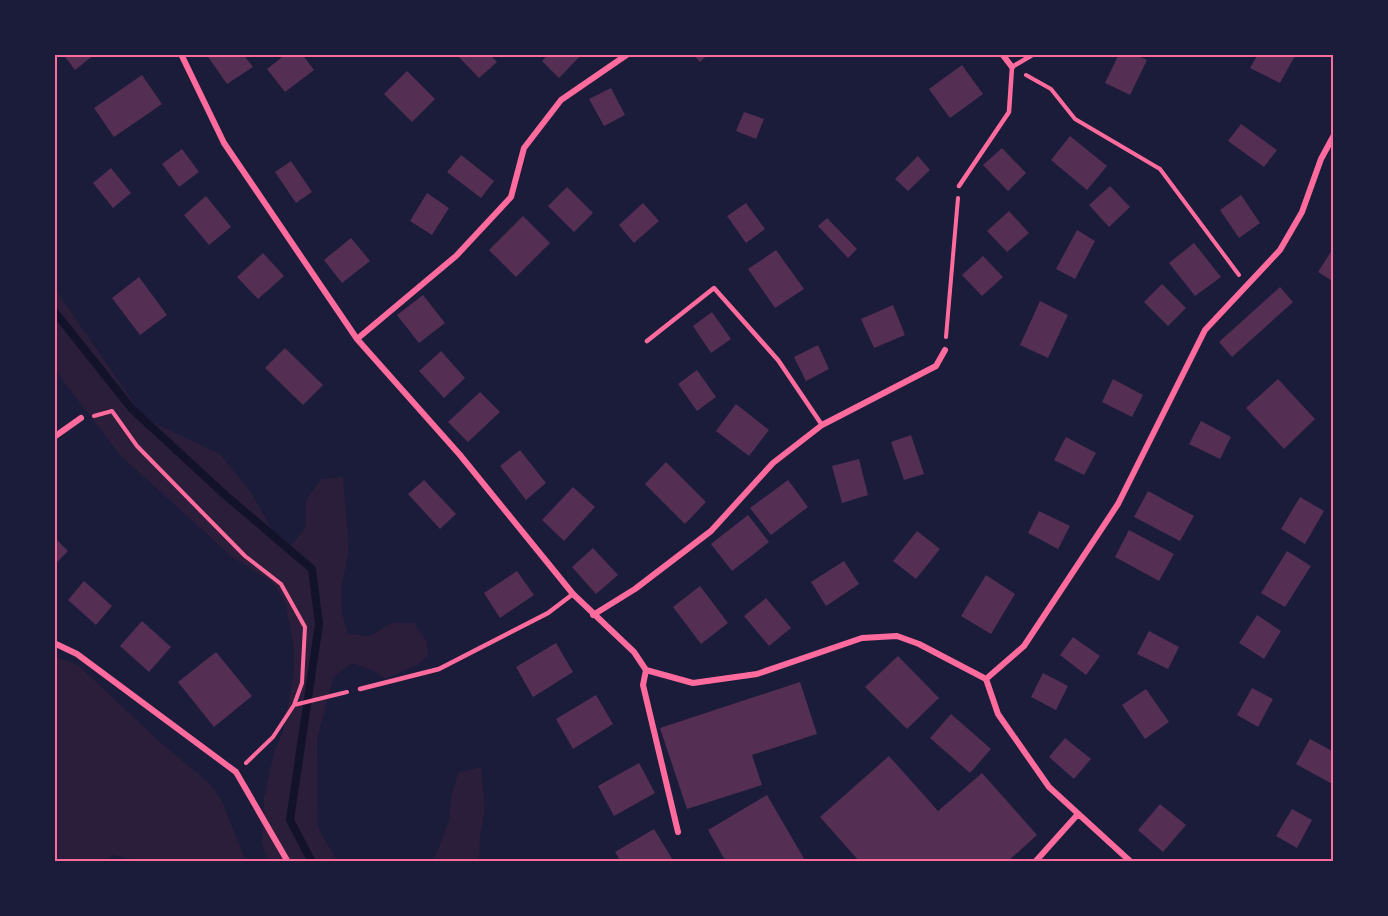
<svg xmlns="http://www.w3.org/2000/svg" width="1388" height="916" viewBox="0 0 1388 916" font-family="Inter,sans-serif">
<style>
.green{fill:#2a1e3b}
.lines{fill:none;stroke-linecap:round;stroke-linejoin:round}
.stream{stroke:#12122b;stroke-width:8}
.building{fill:#542f53}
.path{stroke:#ff6b9d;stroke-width:4}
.service{stroke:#ff6b9d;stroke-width:4.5}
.minor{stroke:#ff6b9d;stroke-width:6}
.neatline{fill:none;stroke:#ff6b9d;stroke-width:2}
</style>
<rect width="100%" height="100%" fill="#1b1b3a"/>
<path class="green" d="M 54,287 L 144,418 L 220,454 L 251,492 L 273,532 L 289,547 L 305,529 L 306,500 L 321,479 L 343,477 L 349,549 L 341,591 L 342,613 L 348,634 L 370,636 L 391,623 L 414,623 L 427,642 L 428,656 L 417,665 L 385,679 L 372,670 L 352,663 L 334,676 L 317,739 L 318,828 L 338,862 L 269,862 L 262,844 L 264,798 L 274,753 L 283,731 L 294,673 L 294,649 L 285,601 L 272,582 L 232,557 L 120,455 L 63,381 L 54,368 Z
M 54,656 L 79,666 L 160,742 L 210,784 L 221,799 L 246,862 L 146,862 L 113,855 L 105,862 L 54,862 Z
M 481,767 L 485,811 L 480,835 L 479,862 L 433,862 L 449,821 L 451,796 L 458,773 Z"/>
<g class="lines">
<path class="stream" d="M 54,311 L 132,409 L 224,494 L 312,569 L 319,624 L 290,820 L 312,862"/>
</g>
<path class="building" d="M 63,54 L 95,54 L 75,70 Z
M 206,54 L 243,54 L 253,67 L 227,84 Z
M 286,54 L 302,54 L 314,70 L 285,92 L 267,69 Z
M 456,54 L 489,54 L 497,62 L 479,78 Z
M 549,54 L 582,54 L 559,78 L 542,61 Z
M 693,54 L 708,54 L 700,62 Z
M 1119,54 L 1134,54 L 1147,60 L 1130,95 L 1105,83 Z
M 1258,54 L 1296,54 L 1280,83 L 1250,68 Z
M 962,65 L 983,94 L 950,118 L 929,89 Z
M 407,71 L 435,99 L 412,122 L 384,94 Z
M 142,75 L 162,104 L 114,137 L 94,108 Z
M 611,88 L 625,115 L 604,126 L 589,99 Z
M 744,112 L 764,119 L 756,139 L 736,131 Z
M 1241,124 L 1277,150 L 1264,167 L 1228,141 Z
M 1070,136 L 1107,166 L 1087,190 L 1051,160 Z
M 1002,148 L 1026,173 L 1008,191 L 983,165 Z
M 182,149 L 199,172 L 179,187 L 162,164 Z
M 461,155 L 494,181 L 481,198 L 447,172 Z
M 918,156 L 930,170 L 908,191 L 895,179 Z
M 291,161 L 312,192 L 296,203 L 275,172 Z
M 111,168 L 131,193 L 113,208 L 93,183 Z
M 1110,186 L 1130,207 L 1109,227 L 1089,205 Z
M 567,187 L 593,213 L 574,232 L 548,206 Z
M 427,193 L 449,208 L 432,235 L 410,221 Z
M 1241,195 L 1260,223 L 1239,238 L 1220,210 Z
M 206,196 L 231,227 L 209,245 L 184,215 Z
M 643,203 L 659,221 L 634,243 L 619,225 Z
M 746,203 L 765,229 L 746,243 L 727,216 Z
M 1009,211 L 1029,233 L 1007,252 L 987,231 Z
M 523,216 L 550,243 L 516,277 L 489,250 Z
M 827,218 L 857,249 L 848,258 L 818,226 Z
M 1077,230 L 1095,241 L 1075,279 L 1056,269 Z
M 351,238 L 370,261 L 342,283 L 324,260 Z
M 1194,243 L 1221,277 L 1195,296 L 1169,263 Z
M 1334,247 L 1334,282 L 1318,272 Z
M 776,250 L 804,289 L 775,308 L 748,269 Z
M 263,253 L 284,276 L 258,299 L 237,277 Z
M 983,256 L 1003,277 L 982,296 L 962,275 Z
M 139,277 L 167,315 L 140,335 L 112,298 Z
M 1162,284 L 1186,308 L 1168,326 L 1144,302 Z
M 1280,287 L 1293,302 L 1232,357 L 1219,342 Z
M 423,295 L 445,323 L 419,343 L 397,315 Z
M 1040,301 L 1068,315 L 1048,358 L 1020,345 Z
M 893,305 L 905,335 L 874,348 L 861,319 Z
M 712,312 L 731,339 L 711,353 L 693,326 Z
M 818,345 L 829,369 L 806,381 L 794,357 Z
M 285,348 L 323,385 L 303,405 L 265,368 Z
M 441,351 L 465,378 L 444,398 L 419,371 Z
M 697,370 L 716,397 L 697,411 L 678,384 Z
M 1113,379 L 1143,395 L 1132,417 L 1102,402 Z
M 1278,379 L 1315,419 L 1284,449 L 1246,408 Z
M 480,392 L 500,412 L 468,442 L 448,422 Z
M 736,404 L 769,430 L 749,456 L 716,431 Z
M 1201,421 L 1231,437 L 1220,459 L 1189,444 Z
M 911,435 L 924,474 L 904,480 L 891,442 Z
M 1066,437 L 1096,453 L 1084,475 L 1054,460 Z
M 520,450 L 546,483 L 526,500 L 500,466 Z
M 859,459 L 868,495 L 842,503 L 832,466 Z
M 666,462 L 706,502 L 685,524 L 645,484 Z
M 424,480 L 456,514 L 440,529 L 408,494 Z
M 788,480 L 808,507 L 771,535 L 750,508 Z
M 573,487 L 595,507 L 564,541 L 542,520 Z
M 1148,491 L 1194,516 L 1180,541 L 1134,517 Z
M 1300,497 L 1324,511 L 1305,544 L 1281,529 Z
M 1039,511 L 1070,526 L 1058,549 L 1028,533 Z
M 748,515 L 769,542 L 732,571 L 711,544 Z
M 1129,530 L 1174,554 L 1159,581 L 1115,557 Z
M 917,531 L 940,549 L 916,579 L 893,561 Z
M 54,537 L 68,551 L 54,565 Z
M 593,548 L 618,575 L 596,594 L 572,567 Z
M 1287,551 L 1311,566 L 1285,607 L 1261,593 Z
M 844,561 L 859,584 L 826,606 L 811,582 Z
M 517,571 L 534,595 L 500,618 L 484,593 Z
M 986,575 L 1015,594 L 991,634 L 961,616 Z
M 84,581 L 112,606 L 96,625 L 68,600 Z
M 700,586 L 728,623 L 701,644 L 673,607 Z
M 766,598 L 791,628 L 769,646 L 744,616 Z
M 1257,615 L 1281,631 L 1264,659 L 1239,643 Z
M 142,621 L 171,647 L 149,672 L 120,646 Z
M 1149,631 L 1179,647 L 1168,669 L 1137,654 Z
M 1073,637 L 1100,656 L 1086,675 L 1060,655 Z
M 556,643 L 573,672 L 533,697 L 516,667 Z
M 216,652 L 252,696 L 214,727 L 178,682 Z
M 898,656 L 939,698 L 907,729 L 865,687 Z
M 1043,673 L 1068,686 L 1056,710 L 1031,697 Z
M 800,682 L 817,734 L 752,755 L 762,785 L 687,809 L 660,728 Z
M 1252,688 L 1273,699 L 1258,727 L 1237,715 Z
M 1146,689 L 1169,722 L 1145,739 L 1122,705 Z
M 596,695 L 613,724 L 573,749 L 556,719 Z
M 951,714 L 991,749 L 970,773 L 930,738 Z
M 1065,738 L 1091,759 L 1074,779 L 1049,757 Z
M 1310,739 L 1334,752 L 1334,785 L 1296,764 Z
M 889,756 L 938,811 L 982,773 L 1037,835 L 1007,862 L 860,862 L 820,817 Z
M 639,763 L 655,793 L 614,816 L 598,786 Z
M 767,795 L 806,862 L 726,862 L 708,830 Z
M 1160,804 L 1186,825 L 1163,852 L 1138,830 Z
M 1292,809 L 1312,820 L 1297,848 L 1276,836 Z
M 654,829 L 674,862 L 621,862 L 615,852 Z"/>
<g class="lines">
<path class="path" d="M 1026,75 L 1051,89 L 1075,119 L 1160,169 L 1239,275
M 946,337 L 958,198
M 94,416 L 112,411 L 137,446 L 245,556 L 281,584 L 305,627 L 302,683 L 294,705 L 273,737 L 246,763
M 294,705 L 347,692"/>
<path class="service" d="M 959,186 L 1009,112 L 1012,67 L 1034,54
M 647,341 L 714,288 L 778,360 L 822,425
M 360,689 L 439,669 L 548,613 L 573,594"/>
<path class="minor" d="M 181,54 L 224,143 L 357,339 L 460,455 L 573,594 L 634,652 L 646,670
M 1002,54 L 1012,67
M 357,339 L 456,256 L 511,197 L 524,148 L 561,100 L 628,54
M 54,437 L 81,418
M 593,615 L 635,589 L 711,531 L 773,463 L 822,425 L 936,366 L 945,350
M 54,643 L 77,654 L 236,772 L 288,862
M 986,679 L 1024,646 L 1118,504 L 1205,330 L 1280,250 L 1302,212 L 1321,159 L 1334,135
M 986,679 L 998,714 L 1049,787 L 1131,862
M 678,832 L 643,685 L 646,670 L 693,683 L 757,674 L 862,638 L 897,636 L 919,644 L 986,679
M 1035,862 L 1078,814"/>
</g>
<rect width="1388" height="916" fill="none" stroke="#1b1b3a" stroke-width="111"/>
<rect x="56" y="56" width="1276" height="804" class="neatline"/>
</svg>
